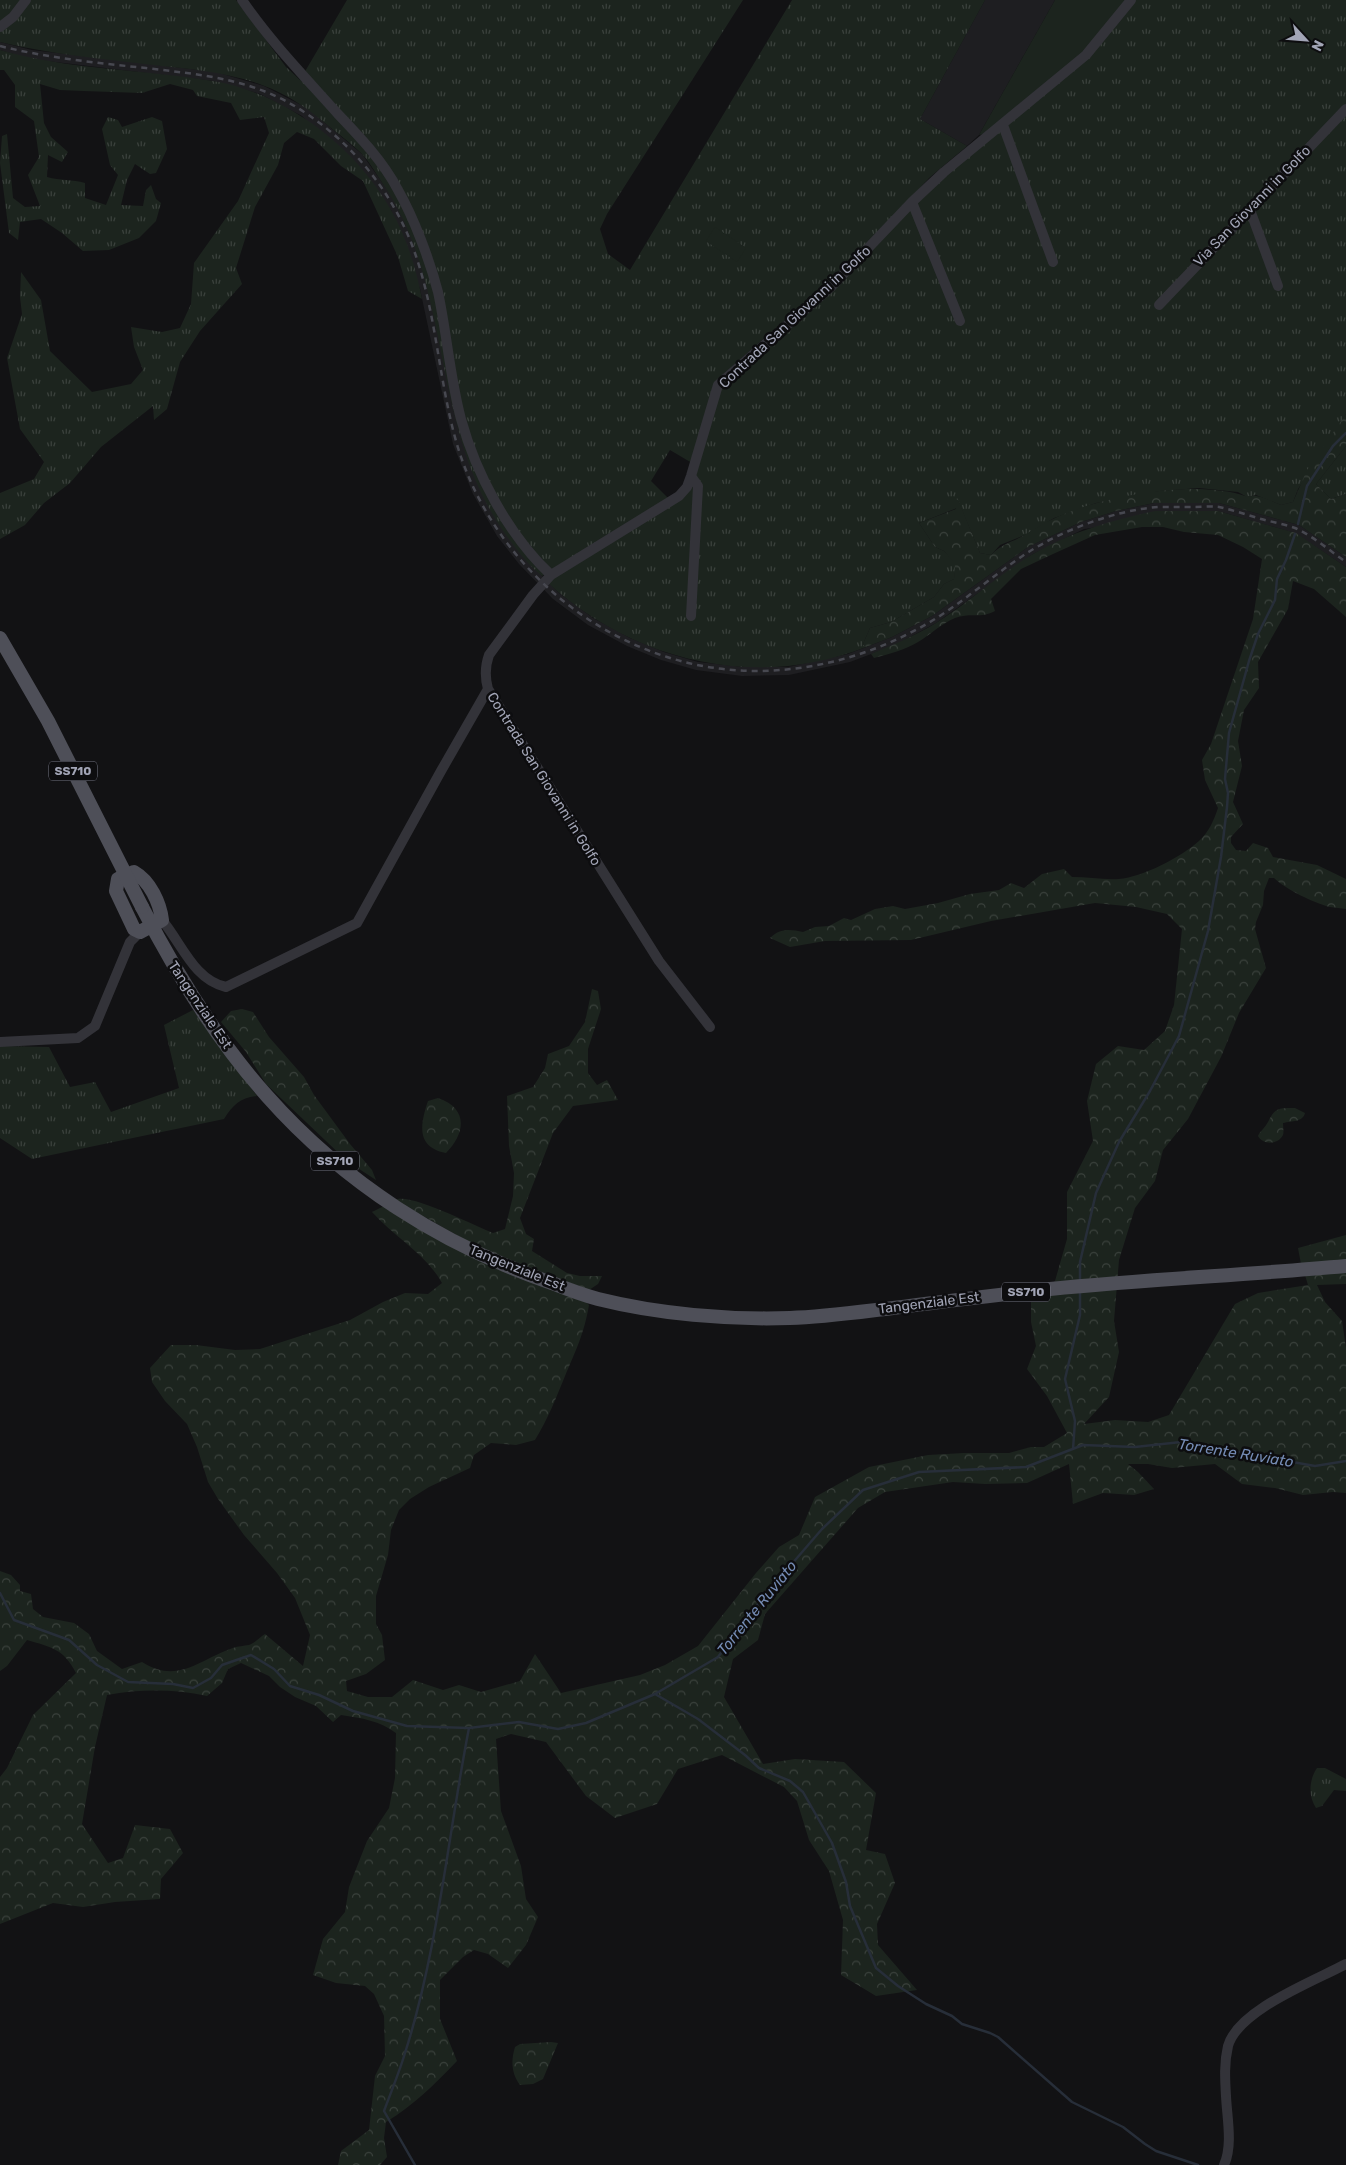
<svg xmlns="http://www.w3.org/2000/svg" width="1346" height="2165" viewBox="0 0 1346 2165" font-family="Rubik,sans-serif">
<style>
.built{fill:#1e1e21}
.grass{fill:url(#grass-tufts)}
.forest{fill:url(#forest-crowns)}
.garden{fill:#1c241e}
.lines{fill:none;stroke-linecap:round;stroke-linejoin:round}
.stream{stroke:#272e39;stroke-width:2.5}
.minor{stroke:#333339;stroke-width:10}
.major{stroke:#4e4f58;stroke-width:14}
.rail{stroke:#474850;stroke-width:2.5;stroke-dasharray:6 5;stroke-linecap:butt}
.major-bridge{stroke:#4e4f58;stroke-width:14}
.labels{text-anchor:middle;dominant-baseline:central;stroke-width:5;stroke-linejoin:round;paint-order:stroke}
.shield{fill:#0d0d0f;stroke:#757784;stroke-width:1}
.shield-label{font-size:12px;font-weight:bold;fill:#a2a5b6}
.street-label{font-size:14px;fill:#a2a5b6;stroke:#0d0d0f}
.water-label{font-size:15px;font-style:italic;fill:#758cb5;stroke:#0d0d0f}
</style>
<defs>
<pattern id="grass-tufts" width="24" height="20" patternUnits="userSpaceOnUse" patternTransform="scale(1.25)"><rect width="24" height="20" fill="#1c241e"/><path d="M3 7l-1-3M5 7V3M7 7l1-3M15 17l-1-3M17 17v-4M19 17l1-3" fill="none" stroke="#3a413c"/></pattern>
<pattern id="forest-crowns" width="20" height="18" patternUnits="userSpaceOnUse" patternTransform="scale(1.25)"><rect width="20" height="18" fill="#1c241e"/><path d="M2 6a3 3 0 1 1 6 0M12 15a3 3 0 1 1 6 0" fill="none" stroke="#3a413c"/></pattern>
</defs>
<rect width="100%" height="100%" fill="#121214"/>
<path class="built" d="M 985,0 L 1055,0 L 979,135 L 967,146 L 920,119 Z
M 0,42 L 32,50 L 216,72 L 264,86 L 307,108 L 362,154 L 398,205 L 416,245 L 525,559 L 559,593 L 593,618 L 630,638 L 664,652 L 698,662 L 743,667 L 788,667 L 848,654 L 892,637 L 932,616 L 1028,547 L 1081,522 L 1116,511 L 1154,503 L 1219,503 L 1299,525 L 1346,557 L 1346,567 L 1295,533 L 1218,511 L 1084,529 L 1033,554 L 936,623 L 895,645 L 850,662 L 789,675 L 742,676 L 696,670 L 661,660 L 627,646 L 588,625 L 553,599 L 519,564 L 497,536 L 473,494 L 453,444 L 420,289 L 391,210 L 302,116 L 260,94 L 214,81 L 30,59 L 0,50 Z"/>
<path class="grass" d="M 0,0 L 236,0 L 286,67 L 300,80 L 347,0 L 743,0 L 607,214 L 600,229 L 608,254 L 630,270 L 792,0 L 985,0 L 920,119 L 967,146 L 929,178 L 874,238 L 828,282 L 719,378 L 692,463 L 670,450 L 651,481 L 669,499 L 542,576 C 526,563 515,548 503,531 C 429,423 454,286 381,181 C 375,172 369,161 361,153 C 352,144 341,136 331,128 C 311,111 288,94 262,85 C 227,72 190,69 153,65 C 102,59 50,54 0,42 Z
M 1133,0 L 1346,0 L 1346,414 L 1298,489 L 1293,502 L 1281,505 L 1256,495 L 1247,497 L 1238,492 L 1199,488 L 1160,491 L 1096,503 L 1054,518 L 1025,535 L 1000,545 L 991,555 L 980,553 L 957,498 L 957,508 L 919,523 L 935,547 L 944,551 L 956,564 L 954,579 L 944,584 L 934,597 L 891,622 L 870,628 L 863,644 L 866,647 C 755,691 633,661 547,582 L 683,496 L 720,386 L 914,202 Z
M 0,50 C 69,70 142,69 213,81 C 285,93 356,147 391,210 C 407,238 416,268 422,299 L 408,291 L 398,257 L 363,181 L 341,166 L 314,139 L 297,132 L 284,143 L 278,165 L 255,207 L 236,268 L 242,284 L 200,331 L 180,362 L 167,409 L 154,420 L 153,406 L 101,447 L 70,483 L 44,503 L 25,525 L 0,539 L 0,493 L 34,479 L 44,462 L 20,429 L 7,358 L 22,314 L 20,297 L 21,272 L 41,300 L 50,351 L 92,392 L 131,384 L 143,370 L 134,347 L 131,327 L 162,332 L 180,328 L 191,304 L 194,263 L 238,201 L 269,133 L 264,117 L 240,120 L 231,103 L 197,96 L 193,90 L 170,84 L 142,93 L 84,91 L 60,90 L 40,84 L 44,123 L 51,137 L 68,152 L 62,162 L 48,155 L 47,177 C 60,181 72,179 85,183 L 85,198 L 106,205 L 118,175 L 110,165 L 102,129 L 108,117 L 118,120 L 122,127 L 152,117 L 162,121 L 167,149 L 156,173 L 150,174 L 135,164 L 127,180 L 121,205 L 143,206 L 146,190 L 151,185 L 156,199 L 161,203 L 156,221 L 139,238 L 109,250 L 83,251 L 62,233 L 41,219 L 20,222 L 18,240 L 9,233 L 0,163 L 2,136 L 7,134 L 13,198 L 25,207 L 40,206 L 28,175 L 39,157 L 34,121 L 15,107 L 15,85 L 4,70 L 0,70 Z
M 1346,446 L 1346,494 L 1331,499 L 1316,484 Z
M 193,1010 L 257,1096 C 240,1098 233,1105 224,1119 L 32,1159 L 0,1138 L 0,1046 L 49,1047 L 70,1087 L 95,1082 L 111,1112 L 179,1088 L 164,1025 Z
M 1317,1768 L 1325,1768 L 1346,1779 L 1346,1791 L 1334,1790 L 1322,1806 L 1316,1808 C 1308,1796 1309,1780 1317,1768 Z"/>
<path class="forest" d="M 1346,414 L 1346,446 L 1316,484 L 1331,499 L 1346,494 L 1346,557 L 1299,525 L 1219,503 L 1154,503 L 1116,511 L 1081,522 L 1028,547 L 932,616 L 892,637 L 866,647 L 863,644 L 870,628 L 891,622 L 934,597 L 944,584 L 954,579 L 955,564 L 944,551 L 935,547 L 919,523 L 956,509 L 957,497 L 980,553 L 991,555 C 1004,542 1012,543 1026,534 C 1035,529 1043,523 1053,519 C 1101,496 1194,479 1245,496 C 1249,497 1253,495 1256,496 C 1265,497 1273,502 1281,505 L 1293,502 L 1307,470 Z
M 1155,511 L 1218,511 L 1296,533 L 1346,567 L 1346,617 L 1314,589 L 1293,581 L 1288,609 L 1258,662 L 1259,688 L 1244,710 L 1238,741 L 1242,766 L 1233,802 L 1243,824 L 1231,837 L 1231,843 L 1236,850 L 1246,851 L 1253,843 L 1268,848 L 1273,857 L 1317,865 L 1346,879 L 1346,909 C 1341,908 1335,908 1330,907 C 1314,903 1285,889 1274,878 L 1269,878 L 1264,891 L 1263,905 L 1256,922 L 1255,929 L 1266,968 L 1239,1013 L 1221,1057 L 1188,1119 L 1163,1150 L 1155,1181 L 1135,1208 L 1119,1260 L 1114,1321 L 1119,1352 L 1109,1397 L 1084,1424 L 1115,1420 L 1148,1422 L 1169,1415 L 1235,1304 L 1258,1293 L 1308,1285 L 1305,1275 L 1346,1271 L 1346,1284 L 1317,1285 L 1325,1302 L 1342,1321 L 1346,1348 L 1346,1493 L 1333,1492 L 1303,1495 L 1275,1488 L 1242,1484 L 1215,1464 L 1172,1468 L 1148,1464 L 1128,1464 L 1138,1472 L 1154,1489 L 1134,1495 L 1103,1493 L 1073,1504 L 1069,1464 L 1027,1483 L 985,1484 L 953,1482 L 885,1492 L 858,1508 L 765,1614 L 758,1640 L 733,1659 L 724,1697 L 763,1764 L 795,1759 L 844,1762 L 876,1793 L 866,1850 L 885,1854 L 895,1883 L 877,1924 L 878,1945 L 917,1990 L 876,1996 L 841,1975 L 843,1920 L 829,1871 L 809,1840 L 797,1801 L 784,1787 L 722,1755 L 678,1769 L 657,1804 L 615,1818 L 586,1796 L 546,1742 L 511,1734 L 496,1739 L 501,1811 L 521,1866 L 526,1899 L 538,1917 L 526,1945 L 508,1968 L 488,1954 L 474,1950 L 463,1957 L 440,1980 L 440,2019 L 457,2061 C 435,2084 414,2105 386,2122 L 384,2138 L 387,2157 L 380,2165 L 338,2165 L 341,2151 L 369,2130 L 375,2076 L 385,2056 L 384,2016 L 374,1994 L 365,1986 L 336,1983 L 313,1975 L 323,1939 L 345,1912 L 349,1887 L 367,1841 L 389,1808 L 395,1778 L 396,1733 C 380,1721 362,1718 341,1715 L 333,1722 L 316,1706 L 295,1697 L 280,1687 L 269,1676 L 241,1663 L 228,1669 L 222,1683 L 207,1696 C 174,1689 141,1689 107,1695 L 95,1747 L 82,1824 L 108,1863 L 123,1858 L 135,1825 L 170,1829 L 183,1853 L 161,1879 L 160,1899 L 115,1902 L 83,1907 L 53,1903 L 0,1924 L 0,1777 L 7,1768 L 33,1715 L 76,1673 C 64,1649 51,1647 27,1640 L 7,1666 L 0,1671 L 0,1571 L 11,1575 L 20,1585 L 20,1591 L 31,1594 L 33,1609 L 43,1617 L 74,1623 L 89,1634 L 97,1651 L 122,1669 L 142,1662 C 178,1685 200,1659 233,1648 C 238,1646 244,1646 249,1645 C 255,1643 260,1637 265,1634 L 303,1666 L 310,1635 L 295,1598 L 277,1573 L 244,1535 L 218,1499 L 208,1482 L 197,1447 L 187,1424 L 165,1401 L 152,1382 L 150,1368 L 171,1345 L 196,1345 L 235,1350 L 260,1349 L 350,1320 L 383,1302 L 405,1293 L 428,1294 L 442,1283 C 426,1254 394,1237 372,1212 L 384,1206 L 586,1302 L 589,1305 C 584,1334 576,1350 565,1376 C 556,1398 548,1419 535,1440 L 516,1445 L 491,1443 L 474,1455 L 470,1468 L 429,1487 L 410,1499 L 399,1510 L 391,1530 L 388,1555 L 376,1596 L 376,1624 L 382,1635 L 385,1660 L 366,1674 L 346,1681 L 347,1691 L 368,1697 L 392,1697 L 413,1680 L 443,1690 L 459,1685 L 481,1692 L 520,1681 L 535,1654 L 561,1693 L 640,1675 L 665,1665 L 698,1646 L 756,1573 L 779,1547 L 799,1535 L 815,1497 L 869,1467 L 928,1455 L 964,1453 L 1009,1453 L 1031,1447 L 1044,1447 L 1067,1433 L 1047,1396 L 1027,1369 L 1036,1346 L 1031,1322 L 1031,1302 L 1055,1281 L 1067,1239 L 1067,1192 L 1093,1141 L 1087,1101 L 1096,1064 L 1118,1046 L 1144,1050 L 1165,1031 L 1174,1005 L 1182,929 L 1167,914 L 1136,907 L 1095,903 L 991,921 L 911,940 L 825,941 L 790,947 L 770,938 C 780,928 790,929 803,932 L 815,927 L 829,926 L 844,918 L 851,920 L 875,909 L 893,906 L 905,909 L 938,903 L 970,894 L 999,890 L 1011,883 L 1024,888 L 1042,874 L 1064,869 L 1072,877 C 1088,877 1103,880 1119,879 C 1143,877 1181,857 1199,841 C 1209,832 1214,820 1218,808 L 1205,780 L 1202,760 L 1211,744 L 1253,619 L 1262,559 L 1243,547 L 1218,535 L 1184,532 L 1163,527 L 1142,527 L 1095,535 L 1053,554 L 1021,569 L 991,599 L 995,611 C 981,619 971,612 955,618 C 942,623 930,635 918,642 C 905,650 889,654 874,658 L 871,654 C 893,645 916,635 936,623 C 970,602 999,574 1033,554 C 1071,532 1112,520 1155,511 Z
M 592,989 L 598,991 L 601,1009 L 588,1049 L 588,1073 L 597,1085 L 607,1080 L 618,1100 L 573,1106 L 553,1133 L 520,1218 L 526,1234 L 534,1239 L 532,1251 L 567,1273 L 580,1276 L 602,1276 L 598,1284 L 589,1290 L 481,1249 L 395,1200 C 409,1192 475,1226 493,1233 L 505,1229 L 513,1196 L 514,1173 L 509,1146 L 507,1096 L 533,1087 L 545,1068 L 548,1054 L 569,1046 L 585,1022 Z
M 242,1009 L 253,1012 L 269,1037 L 304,1077 L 314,1095 L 350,1144 L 372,1170 L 376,1180 L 347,1161 L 266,1084 L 246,1052 L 221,1022 L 231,1011 Z
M 438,1098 C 468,1108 466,1133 446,1153 C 416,1147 420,1125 428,1101 Z
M 1295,1108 L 1305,1113 C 1303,1122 1292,1121 1283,1123 C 1283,1127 1284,1132 1283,1135 C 1278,1145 1263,1145 1258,1136 C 1260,1131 1265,1128 1268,1122 C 1275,1108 1278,1108 1295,1108 Z
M 1346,1235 L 1346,1260 L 1301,1264 L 1298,1248 Z
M 551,2042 L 558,2043 L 543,2079 L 533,2084 L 520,2085 C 511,2073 511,2060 515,2047 L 520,2044 Z"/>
<path class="garden" d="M 1055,0 L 1127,0 L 1084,52 L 984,134 L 979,135 Z
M 715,227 L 746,248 L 737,262 L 706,241 Z"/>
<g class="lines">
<path class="stream" d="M 1298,524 L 1307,486 L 1333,446 L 1346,433
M 1080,1283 L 1080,1262 L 1096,1193 L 1119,1142 L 1150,1091 L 1179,1036 L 1208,931 L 1221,857 L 1227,807 L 1228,793 L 1225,779 L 1229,733 L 1249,661 L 1258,634 L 1275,600 L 1277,579 L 1286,560 L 1295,534
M 1073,1449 L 1075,1421 L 1065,1379 L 1080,1315 L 1080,1291
M 0,1593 L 14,1620 L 69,1640 L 97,1665 L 128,1682 L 173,1684 L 193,1688 L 211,1678 L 222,1665 L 251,1655 L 274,1669 L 290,1686 L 319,1695 L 353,1711 L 407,1726 L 469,1728 L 519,1722 L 558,1729 L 586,1723 L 655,1694 L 718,1657 L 765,1595 L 822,1529 L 863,1490 L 919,1472 L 1026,1467 L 1083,1445 L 1135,1447 L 1181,1442 L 1315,1466 L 1346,1461
M 655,1694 L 698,1719 L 745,1755 L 759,1768 L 790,1781 L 803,1792 L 832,1843 L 846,1882 L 850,1906 L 876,1968 L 898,1986 L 926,2004 L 952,2016 L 962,2024 L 990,2033 L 998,2037 L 1072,2102 L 1123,2127 L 1145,2144 L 1156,2151 L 1198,2165
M 415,2165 L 384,2111 C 391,2092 399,2073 405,2053 C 438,1950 448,1835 469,1728"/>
<path class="minor" d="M 242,0 C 270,41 304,76 337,113 C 359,136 383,161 398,190 C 414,218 430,261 438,292 C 447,334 450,378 461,419 C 476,474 509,536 551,575
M 0,27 L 13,17 L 26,0
M 1003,125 L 1053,262
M 912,202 L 960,321
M 1250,210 L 1278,286
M 1159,305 L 1346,109
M 691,616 L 698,486 L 691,476
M 162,920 C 182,944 194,980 226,987 L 357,923 L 441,771 L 488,689
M 710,1027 L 659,961 L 488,689 C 485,678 485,666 489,655 L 533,595 L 551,575 L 679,496 L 687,487 L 691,476 L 718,385 L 831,287 L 912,202 L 944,172 L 1086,55 L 1131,0
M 0,1042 L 78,1038 L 95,1026 L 130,942 L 140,932
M 1224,2165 C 1233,2145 1227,2118 1226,2096 C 1225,2079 1224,2063 1228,2046 C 1238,2010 1314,1981 1346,1964"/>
<path class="major" d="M 134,872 C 150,881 160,903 162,920 L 140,932 L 134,929 L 116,891 L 118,879 Z
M 142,907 C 177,975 216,1039 267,1096 C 344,1183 443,1246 552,1283 C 567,1289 583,1295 598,1299 C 658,1314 728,1320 790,1318 C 824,1317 859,1312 893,1308 C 945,1301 998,1295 1050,1289 C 1149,1279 1248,1275 1346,1266"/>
<path class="rail" d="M 0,46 C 48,58 97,63 146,68 C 203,75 255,79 304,112 C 353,144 391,191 412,245 C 436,308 438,377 456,441 C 485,543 567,625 667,657 C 757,686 855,668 935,619 C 967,599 996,573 1027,553 C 1063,530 1116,510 1158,507 C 1170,507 1181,507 1193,507 C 1201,507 1211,506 1219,507 C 1233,510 1247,515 1261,519 C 1272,522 1284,524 1295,528 C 1313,536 1330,551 1346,562"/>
<path class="major-bridge" d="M 0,638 L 48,721 L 142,907"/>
</g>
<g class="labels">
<g class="shield">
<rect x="49" y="761.5" width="48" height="19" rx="4"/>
<rect x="311" y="1151.5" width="48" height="19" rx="4"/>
<rect x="1002" y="1282.5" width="48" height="19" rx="4"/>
</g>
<g class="shield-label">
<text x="73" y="771">SS710</text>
<text x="335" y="1161">SS710</text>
<text x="1026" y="1292">SS710</text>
</g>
<g class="street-label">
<text transform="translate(1252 206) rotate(-46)">Via San Giovanni in Golfo</text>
<text transform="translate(795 317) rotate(-43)">Contrada San Giovanni in Golfo</text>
<text transform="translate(544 779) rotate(58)">Contrada San Giovanni in Golfo</text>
<text transform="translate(200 1005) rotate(56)">Tangenziale Est</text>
<text transform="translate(517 1268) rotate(22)">Tangenziale Est</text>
<text transform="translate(929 1303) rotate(-7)">Tangenziale Est</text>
</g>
<g class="water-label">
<text transform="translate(1236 1453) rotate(9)">Torrente Ruviato</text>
<text transform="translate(757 1608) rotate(-51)">Torrente Ruviato</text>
</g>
</g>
<g transform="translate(1306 40) rotate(116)" stroke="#0d0d0f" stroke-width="4" paint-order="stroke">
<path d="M0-4L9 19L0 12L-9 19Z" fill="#a2a5b6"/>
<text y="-8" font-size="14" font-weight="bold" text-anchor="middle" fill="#a2a5b6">N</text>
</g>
</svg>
